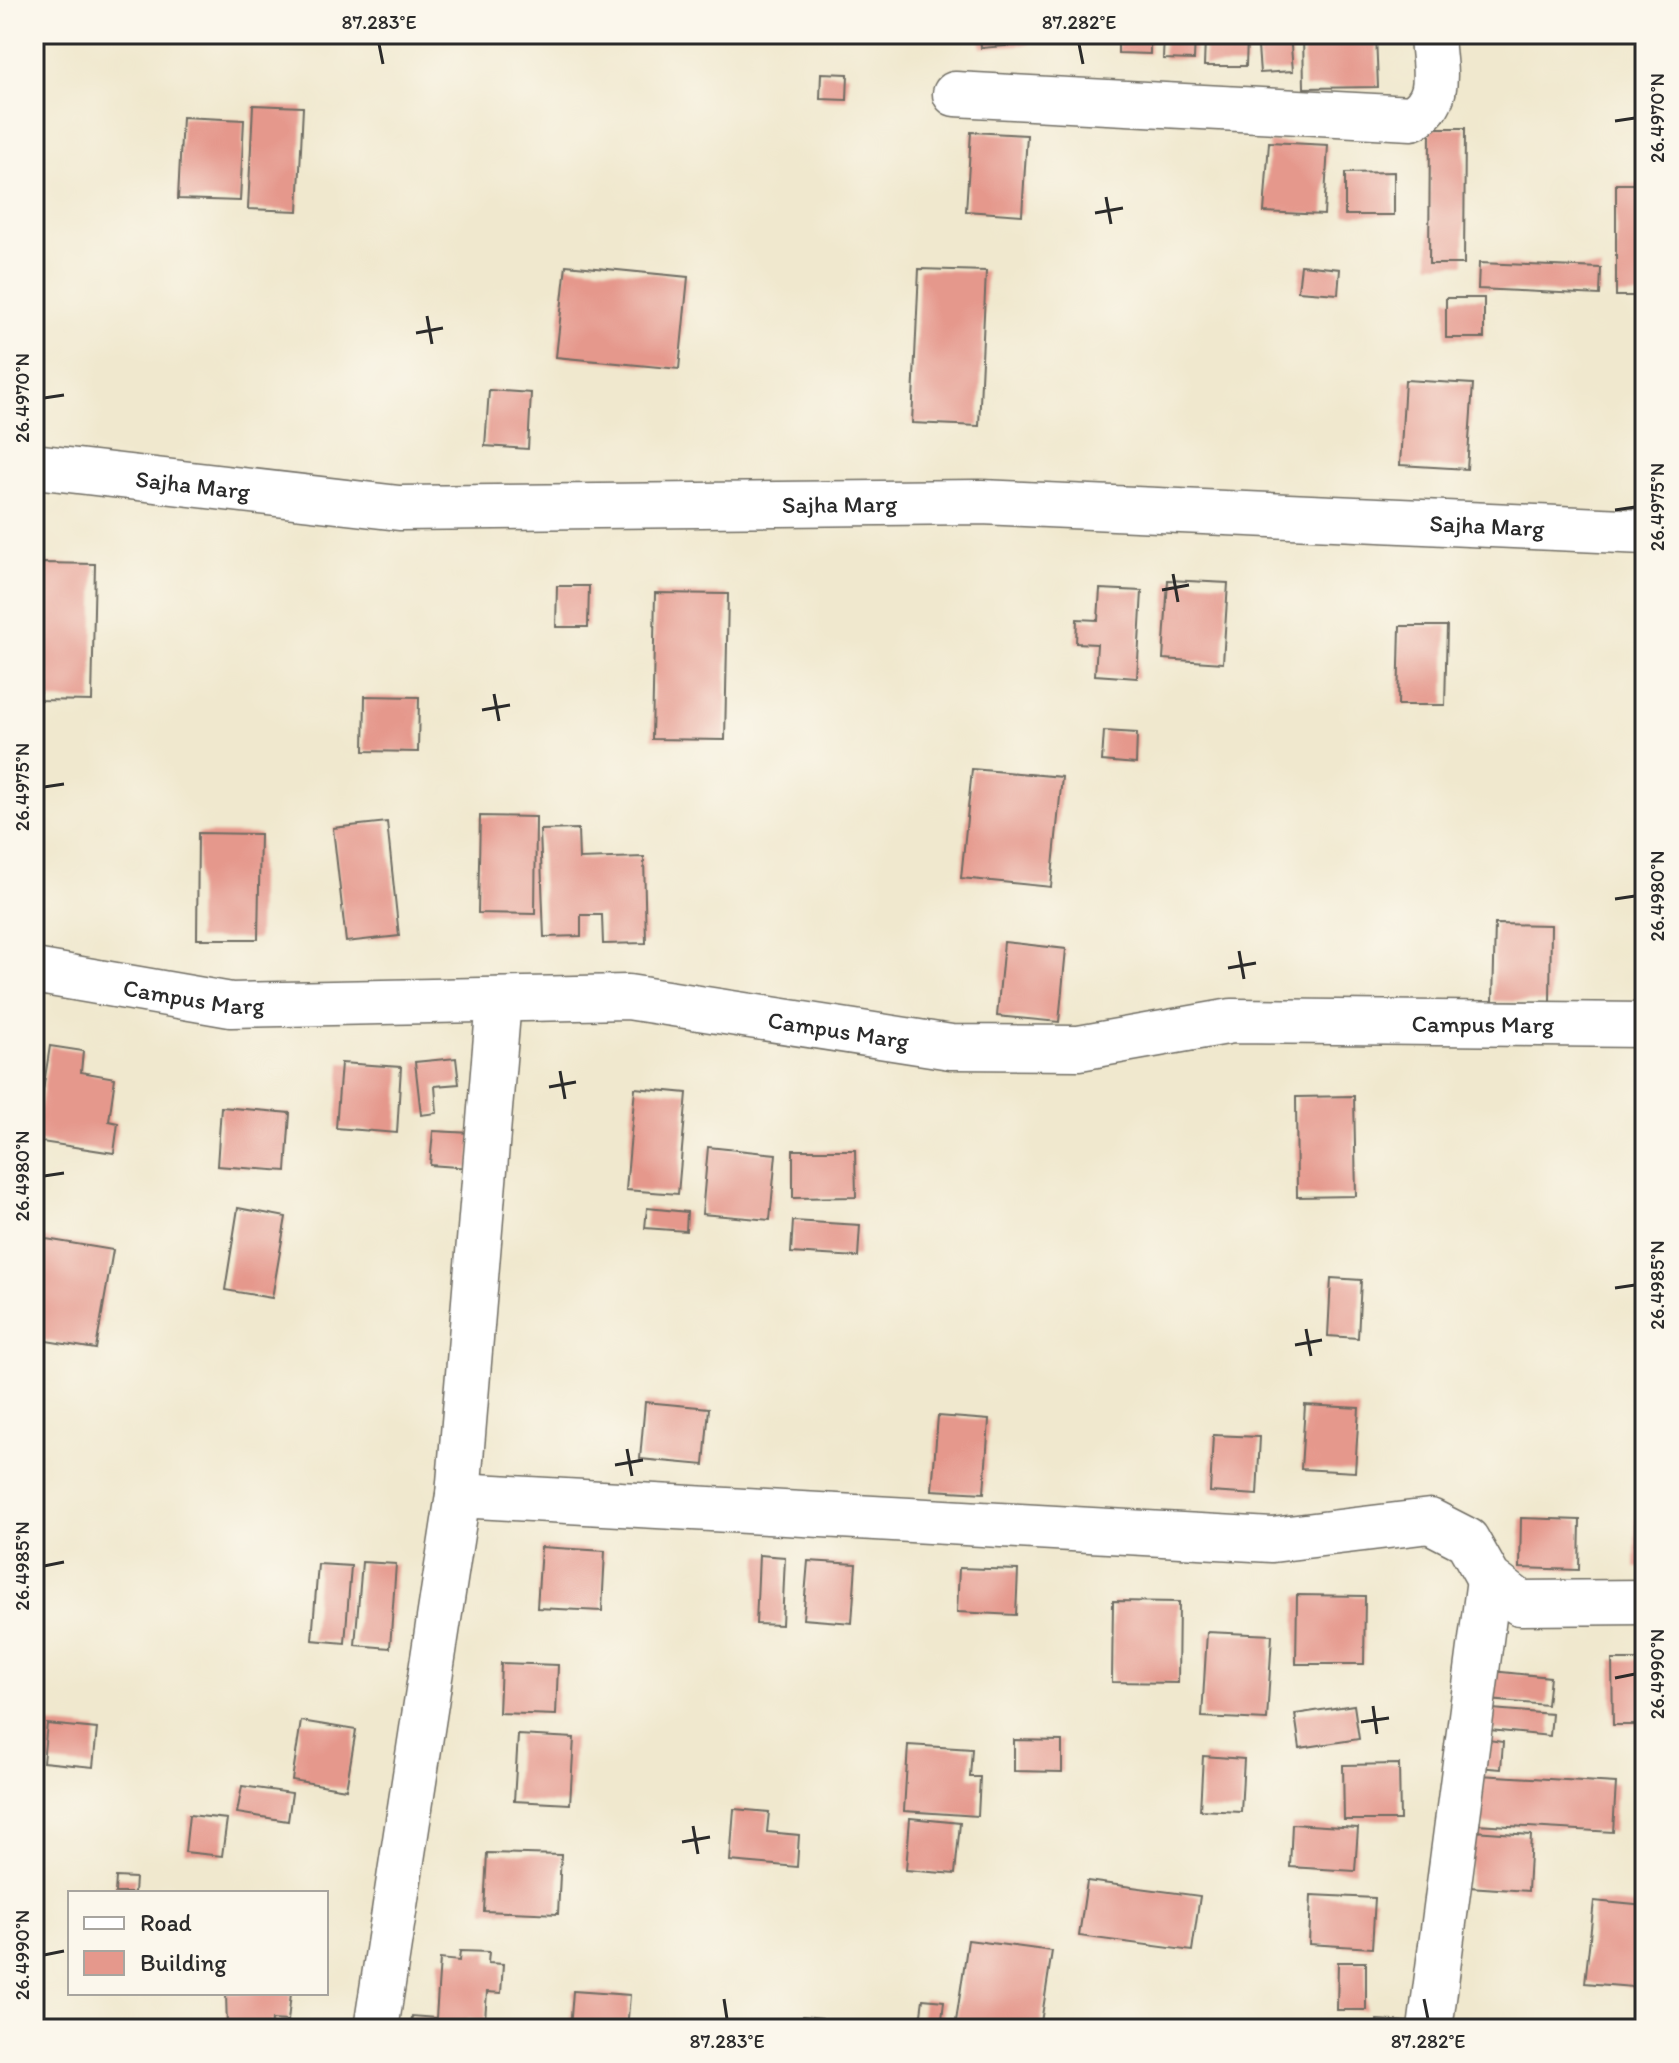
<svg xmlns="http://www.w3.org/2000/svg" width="1679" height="2063" viewBox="0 0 1679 2063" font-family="Itim,sans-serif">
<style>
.building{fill:#e5988c}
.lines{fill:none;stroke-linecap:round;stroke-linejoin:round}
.minor-casing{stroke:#706d64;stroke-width:47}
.minor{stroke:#fff;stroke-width:44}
.ticks{fill:none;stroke:#2b2b2b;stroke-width:3}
.labels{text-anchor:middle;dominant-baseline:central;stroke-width:6;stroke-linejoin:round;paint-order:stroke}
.street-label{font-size:24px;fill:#2b2b2b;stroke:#fbf7ec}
.neatline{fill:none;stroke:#2b2b2b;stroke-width:3}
.ticks-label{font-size:20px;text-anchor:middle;fill:#2b2b2b}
</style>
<rect width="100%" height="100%" fill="#fbf7ec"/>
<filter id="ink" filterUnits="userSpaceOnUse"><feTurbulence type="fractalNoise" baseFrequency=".0125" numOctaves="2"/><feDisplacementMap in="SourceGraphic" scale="16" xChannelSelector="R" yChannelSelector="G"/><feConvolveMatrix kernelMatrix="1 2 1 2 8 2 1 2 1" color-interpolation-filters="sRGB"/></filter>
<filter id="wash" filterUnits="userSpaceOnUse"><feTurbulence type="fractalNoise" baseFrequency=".006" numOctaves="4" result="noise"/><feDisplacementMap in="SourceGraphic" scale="32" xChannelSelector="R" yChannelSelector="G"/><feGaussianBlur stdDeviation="1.8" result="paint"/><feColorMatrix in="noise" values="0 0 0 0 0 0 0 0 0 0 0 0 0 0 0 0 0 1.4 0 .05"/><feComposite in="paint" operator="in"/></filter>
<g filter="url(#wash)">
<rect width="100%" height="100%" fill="#f0e8ce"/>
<g id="blocks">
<path class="building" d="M 171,34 L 212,34 L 211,41 L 171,37 Z
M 980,34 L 1029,34 L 1030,44 L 981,48 Z
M 1118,34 L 1150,34 L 1150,54 L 1118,53 Z
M 1164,34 L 1195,34 L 1194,60 L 1163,59 Z
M 1257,34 L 1290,34 L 1293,71 L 1260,73 Z
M 1303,34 L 1376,34 L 1378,87 L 1304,88 Z
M 1205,39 L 1247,39 L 1246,66 L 1204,66 Z
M 821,73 L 848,74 L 847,100 L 820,99 Z
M 253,105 L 303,107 L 298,211 L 248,209 Z
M 182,117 L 244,120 L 240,201 L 178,199 Z
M 1430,128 L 1465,128 L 1464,264 L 1429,264 Z
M 971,132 L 1027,135 L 1022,215 L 966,211 Z
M 1269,142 L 1328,145 L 1324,215 L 1264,212 Z
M 1394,172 L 1394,215 L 1345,215 L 1345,173 Z
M 1616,184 L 1645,184 L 1645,296 L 1616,296 Z
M 1479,263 L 1601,268 L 1600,295 L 1478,289 Z
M 566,265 L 688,277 L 679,369 L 556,357 Z
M 1301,265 L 1340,269 L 1338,294 L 1298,291 Z
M 919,269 L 986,271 L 979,426 L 912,423 Z
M 1446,298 L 1484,298 L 1484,338 L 1446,338 Z
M 1405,380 L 1473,384 L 1467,469 L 1400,465 Z
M 489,390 L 531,393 L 528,449 L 485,446 Z
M 42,563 L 95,564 L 92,701 L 40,700 Z
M 1168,580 L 1228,583 L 1223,663 L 1163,659 Z
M 557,586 L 589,586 L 588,627 L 556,627 Z
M 1100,589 L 1142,591 L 1137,678 L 1095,675 L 1097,644 L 1076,643 L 1077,619 L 1098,620 Z
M 655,593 L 728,594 L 725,740 L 652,739 Z
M 1400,626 L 1447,626 L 1445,705 L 1398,705 Z
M 365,696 L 419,697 L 418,752 L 364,751 Z
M 1104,731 L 1137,733 L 1136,764 L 1102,761 Z
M 972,769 L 1062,777 L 1051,887 L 961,878 Z
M 480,816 L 536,817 L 535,914 L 478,913 Z
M 387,822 L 399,936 L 346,942 L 333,828 Z
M 578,829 L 579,859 L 644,857 L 646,943 L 603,944 L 602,915 L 581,915 L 581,936 L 544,937 L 540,830 Z
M 198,833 L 260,834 L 258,939 L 197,939 Z
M 1495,924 L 1551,925 L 1550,1002 L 1493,1001 Z
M 1004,942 L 1066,949 L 1059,1022 L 997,1016 Z
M 50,1046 L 83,1051 L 81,1072 L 115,1078 L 109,1121 L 118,1123 L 114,1153 L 35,1141 Z
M 456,1058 L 459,1084 L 435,1086 L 437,1113 L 421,1115 L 415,1062 Z
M 341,1063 L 401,1067 L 397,1133 L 336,1128 Z
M 635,1088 L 687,1093 L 678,1194 L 626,1190 Z
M 1354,1096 L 1356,1196 L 1297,1197 L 1296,1097 Z
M 221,1107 L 290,1113 L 286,1171 L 217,1166 Z
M 433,1131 L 472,1133 L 470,1168 L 430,1165 Z
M 708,1147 L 776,1154 L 770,1220 L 702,1214 Z
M 793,1150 L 855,1150 L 856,1197 L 793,1198 Z
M 238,1208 L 286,1217 L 272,1298 L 225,1290 Z
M 647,1208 L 687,1212 L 686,1231 L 645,1228 Z
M 793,1221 L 860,1225 L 858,1257 L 791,1253 Z
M 34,1237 L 113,1250 L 96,1349 L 34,1339 Z
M 1331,1278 L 1361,1280 L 1358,1338 L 1328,1336 Z
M 645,1402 L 709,1408 L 704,1465 L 640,1459 Z
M 1305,1405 L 1359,1408 L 1355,1472 L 1301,1469 Z
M 938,1416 L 989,1420 L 984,1493 L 932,1490 Z
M 1213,1435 L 1260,1437 L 1257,1495 L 1210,1492 Z
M 1636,1497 L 1645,1497 L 1645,1568 L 1635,1568 Z
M 1521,1518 L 1580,1520 L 1579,1570 L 1520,1568 Z
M 541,1547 L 605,1551 L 602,1611 L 537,1608 Z
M 759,1555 L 785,1557 L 782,1625 L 756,1624 Z
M 808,1561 L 856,1564 L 852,1623 L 803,1619 Z
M 362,1562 L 396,1564 L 390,1648 L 355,1645 Z
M 318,1564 L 351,1566 L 345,1643 L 312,1640 Z
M 959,1568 L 1018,1570 L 1016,1615 L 957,1612 Z
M 1297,1595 L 1365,1596 L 1364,1664 L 1296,1664 Z
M 1113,1601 L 1179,1602 L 1178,1683 L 1112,1682 Z
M 1207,1632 L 1272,1635 L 1267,1720 L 1202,1717 Z
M 1612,1660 L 1645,1660 L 1645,1725 L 1613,1725 Z
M 501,1663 L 558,1665 L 556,1715 L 499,1713 Z
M 1492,1671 L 1550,1677 L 1547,1705 L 1489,1700 Z
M 1354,1705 L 1359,1739 L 1300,1748 L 1295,1714 Z
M 1492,1709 L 1552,1714 L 1550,1736 L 1490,1730 Z
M 301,1721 L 356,1730 L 346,1789 L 292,1780 Z
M 47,1724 L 97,1729 L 93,1767 L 43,1762 Z
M 518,1735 L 574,1738 L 570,1804 L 514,1801 Z
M 1481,1739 L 1503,1742 L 1501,1769 L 1478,1767 Z
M 1014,1740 L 1062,1741 L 1062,1772 L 1014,1771 Z
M 908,1745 L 972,1749 L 970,1777 L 980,1777 L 978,1816 L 904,1811 Z
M 1203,1756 L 1244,1759 L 1241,1812 L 1200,1810 Z
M 1399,1764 L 1400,1820 L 1344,1820 L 1343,1765 Z
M 1479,1775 L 1616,1783 L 1613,1832 L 1476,1824 Z
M 242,1786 L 292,1793 L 288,1821 L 237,1813 Z
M 734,1809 L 769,1812 L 767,1832 L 799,1835 L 797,1867 L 730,1861 Z
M 189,1815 L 227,1819 L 222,1856 L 185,1852 Z
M 910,1818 L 960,1823 L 955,1874 L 906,1870 Z
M 1292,1824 L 1358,1828 L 1355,1871 L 1290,1867 Z
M 1473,1831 L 1531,1835 L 1528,1891 L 1469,1887 Z
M 487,1853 L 561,1855 L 558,1914 L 484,1911 Z
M 116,1877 L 135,1878 L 134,1893 L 115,1893 Z
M 1087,1881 L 1200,1896 L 1192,1951 L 1079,1936 Z
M 1311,1895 L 1375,1898 L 1372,1948 L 1309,1944 Z
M 1594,1901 L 1645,1906 L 1645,1988 L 1585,1983 Z
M 968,1940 L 1052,1951 L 1040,2029 L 955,2028 Z
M 460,1951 L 489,1952 L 488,1963 L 503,1964 L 501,1993 L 487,1992 L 485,2020 L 467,2019 L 467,2029 L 411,2029 L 412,2016 L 436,2018 L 440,1959 L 459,1961 Z
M 1338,1962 L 1366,1962 L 1366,2010 L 1337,2010 Z
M 573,1991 L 630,1995 L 627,2029 L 570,2029 Z
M 226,1993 L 291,1993 L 288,2021 L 272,2020 L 271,2029 L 227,2027 Z
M 923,1999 L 944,2001 L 941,2029 L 919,2029 Z
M 803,2016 L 822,2018 L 821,2029 L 802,2029 Z
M 1377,2020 L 1410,2022 L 1409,2029 L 1377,2029 Z"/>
</g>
</g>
<g filter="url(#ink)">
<use href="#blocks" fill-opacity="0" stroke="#706d64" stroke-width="2"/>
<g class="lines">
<defs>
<g id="minor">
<path d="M 955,94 L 1412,118 C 1445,99 1433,68 1432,34"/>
<path id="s1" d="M 34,466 L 399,508 L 981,502 L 1645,532"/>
<path id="s2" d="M 34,971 L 231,1005 L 628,997 L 951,1047 L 1079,1048 L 1232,1021 L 1645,1025"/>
<path d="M 458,1495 L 1272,1540 L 1430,1521 L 1467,1540 L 1489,1579 L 1520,1603 L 1645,1602"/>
<path d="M 376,2029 L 458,1495 L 499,1000"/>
<path d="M 1430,2029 L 1489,1579"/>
</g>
</defs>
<use href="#minor" class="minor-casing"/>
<use href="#minor" class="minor"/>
</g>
</g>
<path class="ticks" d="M 379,44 L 383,64M 1079,44 L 1083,64M 1615,121 L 1635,118M 1106,197 L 1111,224M 1095,213 L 1123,208M 427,316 L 432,344M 416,333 L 443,328M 44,398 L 64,395M 1615,510 L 1635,507M 1173,574 L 1178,602M 1162,590 L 1189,585M 494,694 L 499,721M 482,710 L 510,705M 44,787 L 64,784M 1615,899 L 1635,896M 1239,951 L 1244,979M 1228,968 L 1256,963M 560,1071 L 565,1099M 549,1087 L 576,1082M 44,1176 L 64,1173M 1615,1288 L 1635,1285M 1306,1329 L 1311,1356M 1295,1345 L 1322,1340M 627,1449 L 632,1476M 615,1465 L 643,1460M 44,1566 L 64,1562M 1615,1678 L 1635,1674M 1373,1706 L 1377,1734M 1361,1722 L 1389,1718M 693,1826 L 698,1854M 682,1842 L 710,1837M 44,1955 L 64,1951M 724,1999 L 727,2019M 1424,1999 L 1428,2019"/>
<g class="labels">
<g class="street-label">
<text stroke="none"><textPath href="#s1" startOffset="160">Sajha Marg</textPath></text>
<text stroke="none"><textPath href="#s1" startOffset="808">Sajha Marg</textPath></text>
<text stroke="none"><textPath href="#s1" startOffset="1456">Sajha Marg</textPath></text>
<text stroke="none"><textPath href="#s2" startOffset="162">Campus Marg</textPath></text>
<text stroke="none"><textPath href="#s2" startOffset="1458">Campus Marg</textPath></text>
<text stroke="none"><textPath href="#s2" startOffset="810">Campus Marg</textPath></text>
</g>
</g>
<rect width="1679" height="2063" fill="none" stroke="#fbf7ec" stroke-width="88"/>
<rect x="68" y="1891" width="260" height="104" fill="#fbf7ec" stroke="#a8a59f" stroke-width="2"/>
<rect x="84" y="1917" width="40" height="12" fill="#ffffff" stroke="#a8a59f" stroke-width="2"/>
<text x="140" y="1931" font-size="24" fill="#2b2b2b">Road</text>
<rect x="84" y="1951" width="40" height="24" fill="#e5988c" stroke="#a8a59f" stroke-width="2"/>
<text x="140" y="1971" font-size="24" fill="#2b2b2b">Building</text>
<rect x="44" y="44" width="1591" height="1975" class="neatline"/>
<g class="ticks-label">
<text x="379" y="29">87.283°E</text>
<text x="1079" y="29">87.282°E</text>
<text transform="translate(1657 118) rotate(-90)" y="7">26.4970°N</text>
<text transform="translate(22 398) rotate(-90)" y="7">26.4970°N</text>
<text transform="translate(1657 507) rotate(-90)" y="7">26.4975°N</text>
<text transform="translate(22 787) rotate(-90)" y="7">26.4975°N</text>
<text transform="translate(1657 896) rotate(-90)" y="7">26.4980°N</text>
<text transform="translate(22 1176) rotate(-90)" y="7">26.4980°N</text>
<text transform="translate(1657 1285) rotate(-90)" y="7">26.4985°N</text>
<text transform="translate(22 1566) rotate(-90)" y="7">26.4985°N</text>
<text transform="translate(1657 1674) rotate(-90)" y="7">26.4990°N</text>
<text transform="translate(22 1955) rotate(-90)" y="7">26.4990°N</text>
<text x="727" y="2048">87.283°E</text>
<text x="1428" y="2048">87.282°E</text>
</g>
</svg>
